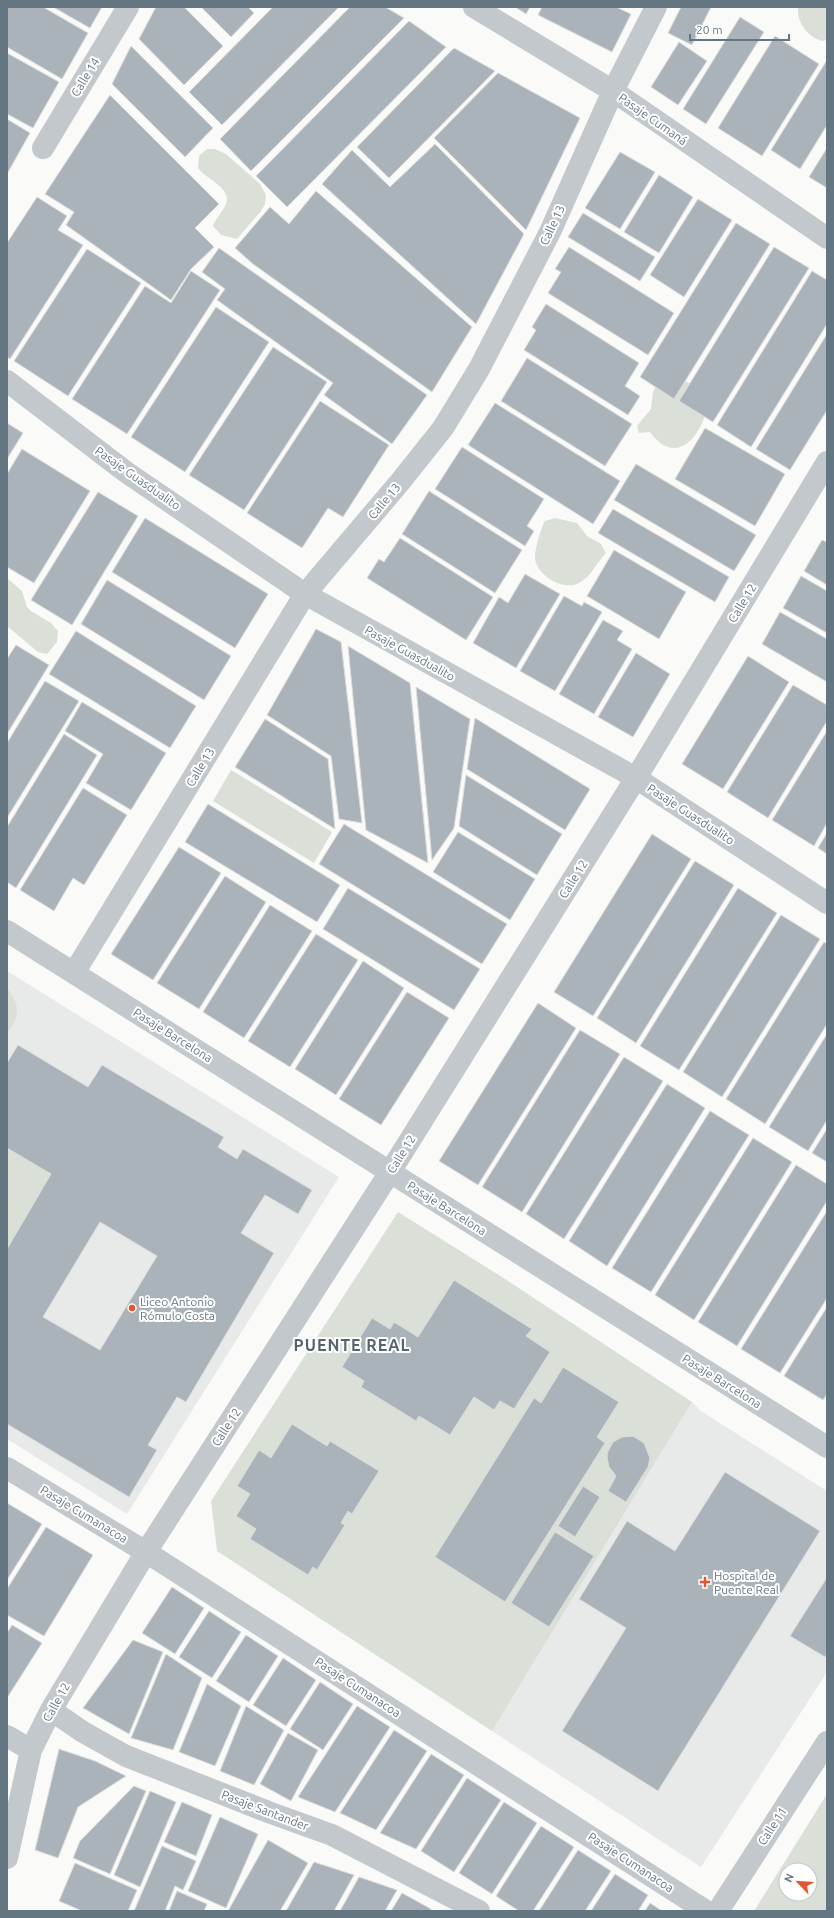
<svg xmlns="http://www.w3.org/2000/svg" width="834" height="1918" viewBox="0 0 834 1918" font-family="Ubuntu,sans-serif">
<style>
.built{fill:#e8e9e9}
.green{fill:#dadfd7;fill-rule:evenodd}
.building{fill:#aab3b9;stroke:#dcdcda;fill-rule:evenodd}
.lines{fill:none;stroke-linecap:round;stroke-linejoin:round}
.minor{stroke:#c3c8cc;stroke-width:22}
.poi-dot{fill:#e4572e;stroke:#fff;stroke-width:1.5}
.labels{text-anchor:middle;dominant-baseline:central;stroke-width:4;stroke-linejoin:round;paint-order:stroke}
.street-label{font-size:12px;fill:#657683;stroke:#fff}
.poi-label{font-size:12px;fill:#657683;stroke:#fff;text-anchor:start}
.district-label{font-size:16px;font-weight:bold;letter-spacing:1px;fill:#57646e;stroke:#fff}
</style>
<rect width="100%" height="100%" fill="#fafaf8"/>
<path class="built" d="M 7,971 L 339,1177 L 127,1514 L 7,1439 Z
M 692,1402 L 701,1411 L 827,1491 L 827,1672 L 701,1867 L 492,1731 Z"/>
<path class="green" d="M 798,7 L 827,7 L 827,40 L 822,41 C 807,36 797,23 798,7 Z
M 207,149 L 215,149 L 226,154 L 260,184 L 266,195 L 265,204 L 261,211 L 237,239 L 221,235 L 213,226 C 216,217 223,212 226,204 C 232,187 205,179 198,168 L 199,156 Z
M 680,379 L 691,384 L 706,412 C 698,441 674,465 650,432 L 639,433 L 637,426 L 651,409 L 653,392 L 657,384 Z
M 555,518 L 577,523 L 587,536 L 601,544 L 606,553 C 596,563 591,578 577,584 C 561,590 535,574 535,557 C 535,549 541,528 545,521 Z
M 7,578 L 22,591 L 27,607 L 31,611 L 51,623 L 58,631 L 57,642 L 47,654 L 38,652 L 7,626 Z
M 231,770 L 332,832 L 314,863 L 213,801 Z
M 7,987 C 19,1006 22,1014 7,1033 Z
M 7,1148 L 51,1174 L 7,1249 Z
M 398,1212 L 502,1277 L 692,1402 L 492,1731 L 217,1551 L 211,1501 Z
M 827,1794 L 827,1911 L 754,1911 ZM 786,1870 L 810,1870 L 810,1894 L 786,1894 Z"/>
<path class="building" d="M 7,7 L 43,7 L 88,33 L 62,79 L 7,47 Z
M 53,7 L 102,7 L 90,28 Z
M 156,7 L 184,7 L 223,46 L 184,85 L 139,39 Z
M 201,7 L 248,7 L 254,13 L 231,37 Z
M 273,7 L 339,7 L 222,125 L 189,92 Z
M 350,7 L 385,7 L 404,18 L 251,171 L 220,139 Z
M 515,7 L 530,7 L 526,14 Z
M 542,7 L 616,7 L 631,14 L 612,52 L 538,15 Z
M 681,7 L 711,7 L 692,45 L 668,33 Z
M 740,17 L 764,32 L 706,124 L 683,109 Z
M 409,21 L 446,47 L 287,207 L 256,176 Z
M 775,36 L 819,64 L 762,156 L 718,128 Z
M 679,42 L 707,61 L 678,105 L 651,87 Z
M 131,46 L 213,128 L 185,157 L 112,84 Z
M 454,48 L 495,71 L 389,178 L 357,147 Z
M 7,53 L 59,82 L 33,128 L 7,114 Z
M 827,60 L 827,125 L 800,169 L 771,150 Z
M 498,73 L 580,118 L 526,230 L 434,138 Z
M 110,95 L 219,204 L 195,228 L 214,247 L 191,269 L 171,300 L 66,225 L 74,212 L 45,194 Z
M 7,119 L 30,133 L 7,174 Z
M 435,144 L 524,234 L 476,324 L 322,184 L 352,150 L 390,187 Z
M 827,148 L 827,188 L 809,177 Z
M 620,152 L 655,172 L 620,229 L 585,208 Z
M 659,175 L 693,197 L 659,253 L 624,232 Z
M 316,191 L 472,327 L 432,392 L 253,264 L 235,248 L 270,207 L 289,224 Z
M 37,197 L 67,216 L 58,230 L 83,245 L 10,359 L 7,357 L 7,243 Z
M 698,199 L 732,220 L 684,297 L 650,275 Z
M 583,213 L 655,257 L 640,281 L 568,237 Z
M 736,223 L 770,244 L 674,399 L 640,377 Z
M 569,247 L 674,313 L 648,355 L 548,293 L 561,272 L 555,269 Z
M 774,247 L 809,268 L 713,422 L 679,401 Z
M 219,248 L 427,395 L 392,444 L 324,395 L 333,383 L 217,300 L 225,289 L 202,272 Z
M 87,249 L 141,283 L 68,396 L 14,361 Z
M 191,271 L 220,290 L 127,434 L 72,399 L 145,286 L 171,303 Z
M 812,271 L 827,280 L 827,324 L 751,447 L 717,425 Z
M 546,304 L 639,363 L 625,386 L 640,396 L 628,415 L 524,350 L 536,330 L 532,327 Z
M 216,307 L 269,342 L 185,472 L 131,437 Z
M 827,334 L 827,410 L 790,470 L 756,449 Z
M 273,347 L 327,382 L 244,510 L 189,475 Z
M 527,358 L 632,424 L 605,466 L 501,401 Z
M 320,401 L 389,445 L 343,517 L 328,508 L 302,548 L 247,513 Z
M 495,403 L 620,481 L 593,524 L 468,445 Z
M 7,423 L 23,433 L 7,459 Z
M 705,428 L 785,474 L 755,526 L 675,479 Z
M 462,447 L 544,499 L 527,526 L 534,531 L 525,546 L 435,489 Z
M 22,449 L 90,491 L 34,583 L 7,567 L 7,474 Z
M 636,464 L 756,535 L 734,571 L 614,500 Z
M 429,491 L 522,550 L 495,593 L 402,534 Z
M 98,492 L 138,516 L 72,625 L 31,600 Z
M 613,509 L 729,577 L 715,602 L 598,533 Z
M 145,518 L 268,594 L 235,648 L 112,572 Z
M 400,538 L 493,597 L 466,640 L 367,578 L 379,559 L 384,562 Z
M 822,540 L 827,542 L 827,585 L 804,571 Z
M 614,550 L 686,592 L 659,639 L 587,596 Z
M 525,574 L 560,594 L 516,668 L 473,643 L 499,597 L 508,603 Z
M 801,576 L 827,591 L 827,633 L 783,608 Z
M 107,580 L 231,656 L 204,700 L 81,624 Z
M 564,596 L 582,606 L 584,602 L 602,612 L 555,691 L 520,671 Z
M 780,612 L 827,639 L 827,682 L 762,644 Z
M 603,620 L 623,631 L 617,640 L 632,649 L 594,714 L 559,694 Z
M 316,629 L 341,642 L 362,823 L 339,819 L 331,756 L 267,715 Z
M 76,631 L 196,706 L 170,748 L 49,674 Z
M 16,645 L 49,665 L 7,734 L 7,659 Z
M 348,646 L 410,683 L 428,863 L 366,830 Z
M 636,653 L 670,674 L 633,737 L 598,717 Z
M 748,656 L 789,682 L 723,789 L 682,764 Z
M 45,681 L 79,701 L 7,818 L 7,743 Z
M 793,685 L 827,705 L 827,721 L 768,818 L 727,792 Z
M 416,687 L 470,719 L 454,828 L 432,860 Z
M 82,702 L 166,753 L 131,810 L 86,783 L 103,754 L 65,731 Z
M 475,718 L 590,789 L 565,830 L 467,769 Z
M 265,719 L 328,759 L 335,829 L 235,767 Z
M 827,731 L 827,823 L 814,846 L 772,820 Z
M 64,734 L 97,755 L 16,888 L 7,882 L 7,827 Z
M 466,775 L 562,834 L 537,875 L 459,826 Z
M 83,788 L 127,815 L 84,885 L 73,878 L 54,911 L 20,890 Z
M 208,804 L 340,885 L 317,922 L 185,842 Z
M 344,824 L 507,924 L 482,964 L 319,864 Z
M 458,832 L 535,879 L 510,920 L 433,872 Z
M 827,833 L 827,854 L 818,848 Z
M 652,834 L 691,859 L 593,1016 L 554,992 Z
M 179,847 L 221,873 L 153,980 L 111,954 Z
M 695,861 L 734,885 L 636,1043 L 597,1018 Z
M 225,876 L 266,902 L 199,1009 L 157,983 Z
M 348,888 L 480,969 L 454,1010 L 323,929 Z
M 738,888 L 777,913 L 679,1070 L 640,1046 Z
M 270,905 L 312,931 L 244,1038 L 203,1012 Z
M 781,915 L 820,939 L 722,1097 L 683,1072 Z
M 316,934 L 358,960 L 290,1067 L 248,1041 Z
M 824,942 L 827,944 L 827,1024 L 765,1124 L 726,1099 Z
M 363,961 L 404,988 L 336,1095 L 295,1069 Z
M 407,992 L 449,1018 L 381,1125 L 339,1099 Z
M 538,1003 L 576,1028 L 478,1185 L 439,1161 Z
M 580,1030 L 620,1054 L 522,1212 L 482,1187 Z
M 827,1034 L 827,1120 L 808,1151 L 769,1127 Z
M 18,1045 L 88,1087 L 102,1065 L 224,1137 L 218,1147 L 237,1159 L 243,1149 L 312,1190 L 298,1214 L 265,1195 L 241,1233 L 274,1253 L 186,1402 L 177,1397 L 148,1445 L 157,1450 L 129,1497 L 7,1424 L 7,1249 L 51,1174 L 7,1148 L 7,1063 ZM 100,1222 L 157,1256 L 100,1350 L 43,1317 Z
M 624,1057 L 663,1081 L 564,1239 L 526,1214 Z
M 667,1084 L 705,1108 L 607,1266 L 569,1241 Z
M 710,1111 L 749,1135 L 651,1292 L 612,1268 Z
M 827,1129 L 827,1162 L 812,1153 Z
M 753,1138 L 792,1162 L 694,1320 L 655,1295 Z
M 796,1165 L 827,1184 L 827,1201 L 737,1346 L 698,1322 Z
M 827,1211 L 827,1298 L 780,1373 L 741,1349 Z
M 454,1280 L 532,1329 L 526,1336 L 550,1352 L 514,1409 L 500,1401 L 494,1410 L 474,1397 L 450,1435 L 419,1416 L 416,1421 L 361,1387 L 364,1381 L 342,1367 L 372,1318 L 390,1329 L 394,1322 L 418,1337 Z
M 827,1307 L 827,1394 L 823,1400 L 784,1376 Z
M 563,1367 L 619,1402 L 597,1437 L 605,1443 L 505,1602 L 435,1557 L 534,1398 L 541,1403 Z
M 292,1424 L 327,1446 L 330,1441 L 379,1471 L 352,1514 L 348,1511 L 341,1523 L 345,1525 L 317,1570 L 313,1567 L 308,1575 L 250,1539 L 256,1529 L 236,1516 L 250,1494 L 237,1486 L 259,1450 L 271,1458 Z
M 633,1436 L 644,1443 L 650,1458 L 648,1467 L 626,1502 L 608,1491 L 616,1476 L 609,1467 L 607,1457 L 608,1451 L 613,1442 L 622,1437 Z
M 725,1472 L 820,1531 L 658,1791 L 562,1731 L 626,1628 L 579,1599 L 627,1521 L 675,1551 Z
M 583,1486 L 600,1497 L 575,1537 L 558,1526 Z
M 7,1503 L 42,1524 L 7,1580 Z
M 46,1527 L 93,1555 L 44,1636 L 7,1615 L 7,1589 Z
M 555,1532 L 594,1556 L 549,1627 L 511,1603 Z
M 826,1579 L 827,1580 L 827,1654 L 825,1657 L 790,1636 Z
M 172,1587 L 204,1608 L 175,1654 L 142,1633 Z
M 209,1611 L 241,1632 L 212,1678 L 179,1657 Z
M 12,1625 L 42,1643 L 7,1698 L 7,1633 Z
M 246,1635 L 278,1656 L 249,1702 L 216,1681 Z
M 133,1640 L 163,1652 L 129,1734 L 83,1708 Z
M 166,1654 L 202,1678 L 173,1750 L 131,1738 Z
M 283,1658 L 316,1680 L 286,1726 L 253,1705 Z
M 320,1682 L 353,1704 L 323,1750 L 290,1729 Z
M 207,1684 L 241,1706 L 215,1766 L 179,1752 Z
M 246,1706 L 284,1730 L 254,1785 L 220,1771 Z
M 357,1706 L 390,1727 L 335,1812 L 298,1797 Z
M 394,1730 L 427,1751 L 376,1830 L 340,1813 Z
M 288,1733 L 318,1750 L 291,1801 L 260,1784 Z
M 59,1749 L 95,1761 L 126,1776 L 78,1807 L 58,1858 L 35,1850 Z
M 431,1754 L 464,1775 L 416,1849 L 380,1833 Z
M 467,1778 L 501,1800 L 454,1872 L 421,1851 Z
M 134,1786 L 146,1791 L 110,1874 L 73,1858 L 80,1841 Z
M 150,1791 L 176,1802 L 140,1887 L 114,1875 Z
M 182,1802 L 212,1815 L 196,1856 L 164,1842 Z
M 504,1802 L 537,1823 L 492,1894 L 459,1873 Z
M 220,1817 L 258,1834 L 226,1908 L 188,1891 Z
M 541,1826 L 574,1847 L 533,1911 L 519,1911 L 496,1896 Z
M 268,1840 L 308,1863 L 280,1911 L 228,1911 Z
M 162,1846 L 196,1861 L 183,1890 L 175,1886 L 165,1911 L 134,1911 Z
M 578,1850 L 611,1871 L 585,1911 L 539,1911 Z
M 314,1862 L 354,1875 L 334,1911 L 286,1911 Z
M 75,1863 L 137,1890 L 128,1911 L 82,1911 L 59,1901 Z
M 615,1874 L 648,1895 L 638,1911 L 591,1911 Z
M 359,1877 L 397,1890 L 385,1911 L 340,1911 Z
M 177,1891 L 207,1904 L 204,1911 L 169,1911 Z
M 402,1893 L 431,1909 L 430,1911 L 391,1911 Z
M 650,1903 L 662,1911 L 645,1911 Z"/>
<g class="lines">
<path class="minor" d="M 474,7 L 613,91 L 827,238
M 43,148 L 128,7
M 7,381 L 126,472 L 305,594 L 636,778 L 827,903
M 7,931 L 827,1447
M 74,973 L 305,594 L 400,482 L 443,428 L 479,369 L 550,232 L 613,91 L 656,7
M 7,1468 L 146,1552 L 706,1911
M 51,1710 L 83,1732 L 126,1756 L 271,1813 L 332,1835 L 479,1911
M 7,1736 L 31,1750
M 7,1858 L 31,1750 L 51,1710 L 146,1552 L 390,1172 L 636,778 L 827,462
M 718,1911 L 827,1742"/>
</g>
<g class="poi-dot">
<circle cx="132" cy="1308" r="4"/>
<path d="M703 1576h4v4h4v4h-4v4h-4v-4h-4v-4h4z"/>
</g>
<g class="labels">
<g class="street-label">
<text transform="translate(85 77) rotate(-59)">Calle 14</text>
<text transform="translate(653 119) rotate(35)">Pasaje Cumaná</text>
<text transform="translate(552 225) rotate(-65)">Calle 13</text>
<text transform="translate(138 478) rotate(35)">Pasaje Guasdualito</text>
<text transform="translate(384 501) rotate(-50)">Calle 13</text>
<text transform="translate(742 603) rotate(-59)">Calle 12</text>
<text transform="translate(410 653) rotate(29)">Pasaje Guasdualito</text>
<text transform="translate(200 767) rotate(-59)">Calle 13</text>
<text transform="translate(691 814) rotate(33)">Pasaje Guasdualito</text>
<text transform="translate(573 879) rotate(-58)">Calle 12</text>
<text transform="translate(173 1035) rotate(32)">Pasaje Barcelona</text>
<text transform="translate(401 1154) rotate(-58)">Calle 12</text>
<text transform="translate(447 1208) rotate(32)">Pasaje Barcelona</text>
<text transform="translate(722 1381) rotate(32)">Pasaje Barcelona</text>
<text transform="translate(226 1427) rotate(-57)">Calle 12</text>
<text transform="translate(84 1514) rotate(31)">Pasaje Cumanacoa</text>
<text transform="translate(358 1687) rotate(33)">Pasaje Cumanacoa</text>
<text transform="translate(56 1702) rotate(-61)">Calle 12</text>
<text transform="translate(265 1810) rotate(21)">Pasaje Santander</text>
<text transform="translate(772 1826) rotate(-57)">Calle 11</text>
<text transform="translate(631 1862) rotate(33)">Pasaje Cumanacoa</text>
</g>
<g class="poi-label">
<text x="140" y="1301">Liceo Antonio<tspan x="140" dy="14">Rómulo Costa</tspan></text>
<text x="714" y="1575">Hospital de<tspan x="714" dy="14">Puente Real</tspan></text>
</g>
<g class="district-label">
<text x="352" y="1345">PUENTE REAL</text>
</g>
</g>
<rect width="834" height="1918" fill="none" stroke="#657683" stroke-width="16"/>
<g transform="translate(798 1882) rotate(295)"><circle r="19" fill="#ffffff" stroke="#c1c8cd"/>
<path d="M0-3L7 15L0 10L-7 15Z" fill="#e4572e"/>
<text y="-6" font-size="11" font-weight="bold" text-anchor="middle" fill="#657683">N</text>
</g>
<path d="M690 34v6h99v-6" fill="none" stroke="#657683" stroke-width="2"/>
<text x="696" y="34" font-size="12" fill="#657683" stroke="#ffffff" stroke-width="3" paint-order="stroke">20 m</text>
</svg>
